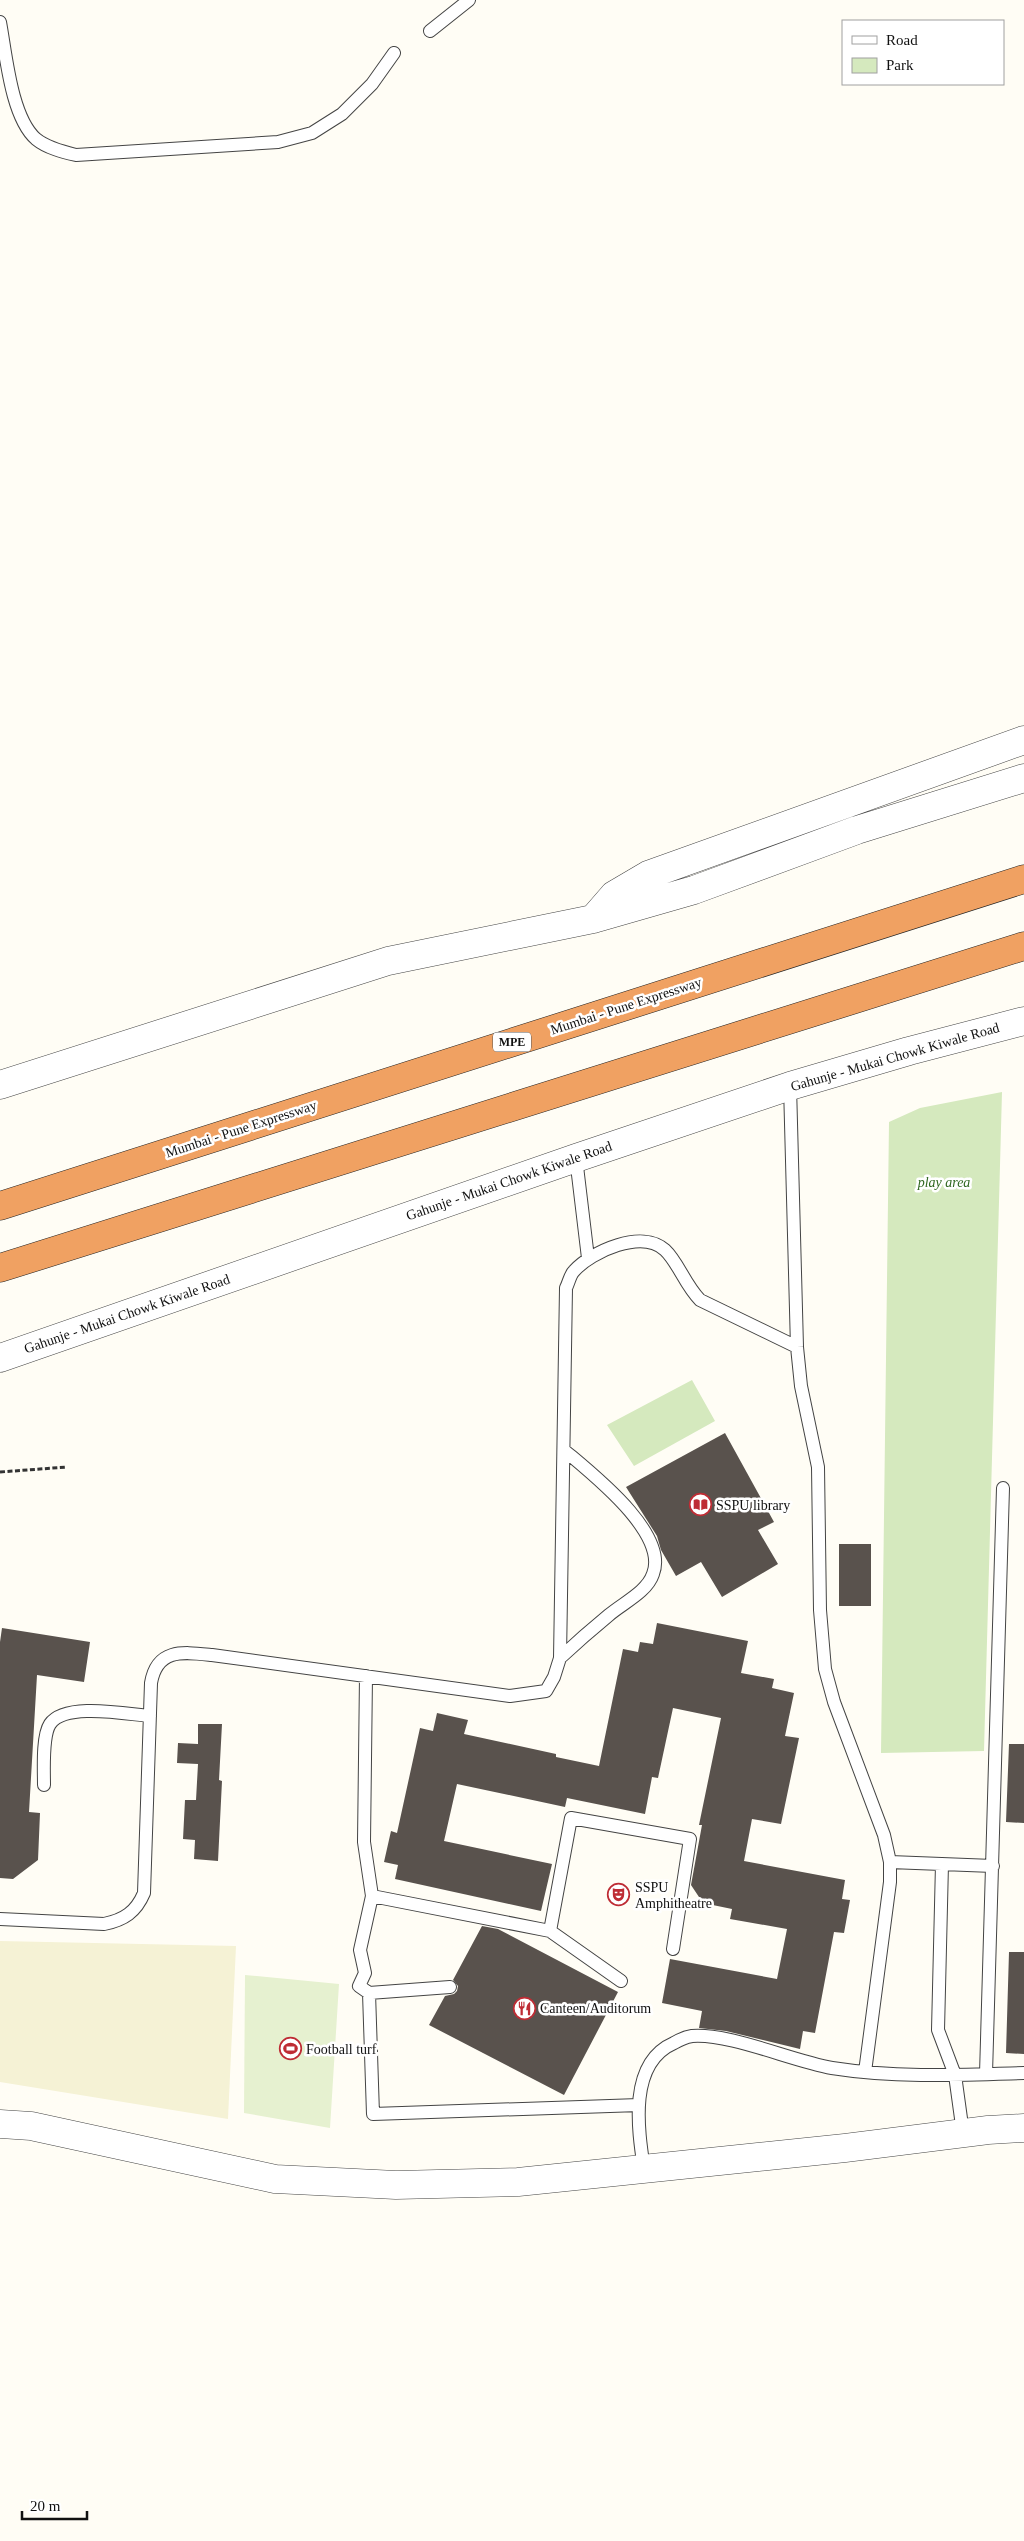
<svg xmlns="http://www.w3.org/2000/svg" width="1024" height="2541" viewBox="0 0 1024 2541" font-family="'Times New Roman',serif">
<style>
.farmland{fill:#f5f2d5}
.green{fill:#d5e9be}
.pitch{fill:#e6f1d0}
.building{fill:#59524d}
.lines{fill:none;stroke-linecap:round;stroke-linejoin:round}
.service-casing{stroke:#444;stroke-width:14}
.tertiary-casing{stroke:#444;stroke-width:29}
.motorway-casing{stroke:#222;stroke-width:29}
.path{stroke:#333;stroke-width:3;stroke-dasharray:5 2.5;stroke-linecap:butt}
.service{stroke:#fff;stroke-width:12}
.tertiary{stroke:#fff;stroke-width:28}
.motorway{stroke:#f0a162;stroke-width:28}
.labels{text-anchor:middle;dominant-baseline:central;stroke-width:5;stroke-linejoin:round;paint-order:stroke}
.shield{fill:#fff;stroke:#585858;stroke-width:1}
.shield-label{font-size:12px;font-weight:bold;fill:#111}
.street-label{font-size:14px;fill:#111;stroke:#fff}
.park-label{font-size:14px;font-style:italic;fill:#316822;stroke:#fff}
.poi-label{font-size:14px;fill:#111;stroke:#fff;text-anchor:start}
</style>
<rect width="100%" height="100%" fill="#fffdf5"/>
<path class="farmland" d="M 0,1941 L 236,1946 L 228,2119 L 0,2082 Z"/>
<path class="green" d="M 1002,1092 L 984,1751 L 881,1753 L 889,1122 L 920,1108 Z
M 692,1380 L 715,1421 L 634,1466 L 607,1425 Z"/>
<path class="pitch" d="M 245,1975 L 339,1984 L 330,2128 L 244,2113 Z"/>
<path class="building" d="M 725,1433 L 774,1522 L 758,1530 L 778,1564 L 722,1597 L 701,1562 L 676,1576 L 661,1550 L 657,1536 L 626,1487 Z
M 839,1544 L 871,1544 L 871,1606 L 839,1606 Z
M 657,1623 L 748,1641 L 741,1673 L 774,1679 L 772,1688 L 794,1693 L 785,1736 L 799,1738 L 781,1824 L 752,1819 L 744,1861 L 845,1880 L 842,1899 L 850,1900 L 844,1933 L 834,1932 L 815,2033 L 803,2031 L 800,2049 L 726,2031 L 699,2028 L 702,2011 L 662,2003 L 670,1959 L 777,1979 L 787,1929 L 730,1919 L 732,1909 L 703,1903 L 691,1885 L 702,1825 L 699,1825 L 721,1718 L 673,1708 L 658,1778 L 652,1777 L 645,1814 L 567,1798 L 565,1807 L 457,1784 L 444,1841 L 552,1864 L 541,1911 L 395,1879 L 398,1865 L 384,1862 L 391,1831 L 397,1833 L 420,1728 L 433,1731 L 437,1713 L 468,1720 L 464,1734 L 556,1754 L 556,1757 L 599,1766 L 623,1649 L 638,1652 L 640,1642 L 653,1644 Z
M 2,1628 L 90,1642 L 84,1682 L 37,1675 L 29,1812 L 40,1813 L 38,1860 L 13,1879 L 0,1878 L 0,1642 Z
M 198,1724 L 222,1724 L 219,1780 L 222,1781 L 218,1861 L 194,1859 L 195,1840 L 183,1839 L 185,1800 L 196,1800 L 198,1764 L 177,1763 L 178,1743 L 198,1744 Z
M 1009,1744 L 1024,1744 L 1024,1823 L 1006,1822 Z
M 482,1926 L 498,1929 L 618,1992 L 564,2095 L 429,2025 L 445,1996 L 454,1994 L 457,1991 L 458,1986 L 453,1980 Z
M 1009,1952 L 1024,1952 L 1024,2054 L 1006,2053 Z"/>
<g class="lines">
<defs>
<path id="service" d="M 0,22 C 6,54 11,117 36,139 C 47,148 63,152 76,155 L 278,142 L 312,133 L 342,114 L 372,84 L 394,53
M 430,31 L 469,0
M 790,1086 L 797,1347 L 801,1386 L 818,1467 L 820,1610 L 825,1669 L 834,1702 L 884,1835 L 890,1862 L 890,1882 L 865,2072
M 576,1158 L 588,1258
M 560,1658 C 576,1643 592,1629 609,1615 C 623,1603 647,1592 653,1574 C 669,1533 591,1473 564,1450
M 366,1676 L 364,1842 L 372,1896 L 360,1950 L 365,1973 L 359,1986 L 369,1993 L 450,1987
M 44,1785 C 44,1770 42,1736 50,1724 C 65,1702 126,1714 150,1716
M 890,1862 L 993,1866
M 942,1864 L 938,2030 L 955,2075 L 963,2133
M 372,1896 L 550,1931 L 621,1981
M 0,1919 L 104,1924 C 124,1920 136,1912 144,1893 L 151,1683 C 157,1648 183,1652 212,1655 L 510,1696 L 546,1691 L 554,1677 L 560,1658 L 566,1288 C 569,1282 570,1275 574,1271 C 592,1251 642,1229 665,1250 C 678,1262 685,1285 700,1300 L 797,1347
M 550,1931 L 571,1818 L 690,1839 L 673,1949
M 369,1993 L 373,2114 L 639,2105
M 986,2074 L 1003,1488
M 644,2169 C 638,2129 628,2063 674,2043 C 679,2040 686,2037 692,2036 C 730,2033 792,2061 832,2068 C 895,2078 960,2075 1024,2073"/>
<path id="tertiary" d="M 594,918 L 614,895 L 648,875 L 1024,740
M 0,1085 L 388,961 L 593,919 L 694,890 L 857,830 L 1024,778
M 0,1358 L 576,1158 L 790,1086 L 909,1051 L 1024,1021
M 0,2124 L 31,2126 L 275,2179 L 396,2185 L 518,2182 L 845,2148 L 988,2130 L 1024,2128"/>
<path id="motorway" d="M 0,1206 L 1024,879
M 0,1268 L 1024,946"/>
</defs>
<use href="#service" class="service-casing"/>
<use href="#tertiary" class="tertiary-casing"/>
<use href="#motorway" class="motorway-casing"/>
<path class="path" d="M 0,1472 L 67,1467"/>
<use href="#service" class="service"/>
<use href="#tertiary" class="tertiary"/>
<use href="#motorway" class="motorway"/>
</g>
<defs>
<symbol id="library-ring" viewBox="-11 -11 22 22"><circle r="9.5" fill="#fff" stroke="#be2c34" stroke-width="1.5"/><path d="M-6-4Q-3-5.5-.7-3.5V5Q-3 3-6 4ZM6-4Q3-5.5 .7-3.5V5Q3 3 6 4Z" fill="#be2c34"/></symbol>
<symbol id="theatre-ring" viewBox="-11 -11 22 22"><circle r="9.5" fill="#fff" stroke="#be2c34" stroke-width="1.5"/><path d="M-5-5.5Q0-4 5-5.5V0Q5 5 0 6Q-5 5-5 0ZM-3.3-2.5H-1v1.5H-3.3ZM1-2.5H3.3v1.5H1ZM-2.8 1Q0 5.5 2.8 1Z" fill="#be2c34"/></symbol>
<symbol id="restaurant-ring" viewBox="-11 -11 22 22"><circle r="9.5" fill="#fff" stroke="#be2c34" stroke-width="1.5"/><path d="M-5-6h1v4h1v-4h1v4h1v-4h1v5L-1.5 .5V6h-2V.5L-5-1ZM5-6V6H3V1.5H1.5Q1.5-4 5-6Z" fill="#be2c34"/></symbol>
<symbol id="stadium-ring" viewBox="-11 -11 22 22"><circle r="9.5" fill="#fff" stroke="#be2c34" stroke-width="1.5"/><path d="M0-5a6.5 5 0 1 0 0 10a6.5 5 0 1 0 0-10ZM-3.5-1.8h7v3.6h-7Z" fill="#be2c34"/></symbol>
</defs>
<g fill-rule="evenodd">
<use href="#library-ring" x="688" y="1492" width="25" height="25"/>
<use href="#theatre-ring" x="606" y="1882" width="25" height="25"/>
<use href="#restaurant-ring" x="512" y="1996" width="25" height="25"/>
<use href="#stadium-ring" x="278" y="2036" width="25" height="25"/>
</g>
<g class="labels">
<rect class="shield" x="493" y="1032.5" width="38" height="19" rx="4"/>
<g class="shield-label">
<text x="512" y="1042">MPE</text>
</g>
<g class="street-label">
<text transform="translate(626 1006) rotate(-18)">Mumbai - Pune Expressway</text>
<text transform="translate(895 1057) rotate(-16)">Gahunje - Mukai Chowk Kiwale Road</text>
<text transform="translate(241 1129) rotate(-18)">Mumbai - Pune Expressway</text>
<text transform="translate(509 1181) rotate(-19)">Gahunje - Mukai Chowk Kiwale Road</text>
<text transform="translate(127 1314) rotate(-19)">Gahunje - Mukai Chowk Kiwale Road</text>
</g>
<g class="park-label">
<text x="944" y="1182">play area</text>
</g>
<g class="poi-label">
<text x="716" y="1505">SSPU library</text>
<text x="635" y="1887">SSPU<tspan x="635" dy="16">Amphitheatre</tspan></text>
<text x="540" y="2008">Canteen/Auditorum</text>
<text x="306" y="2049">Football turf</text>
</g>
</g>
<rect x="842" y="20" width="162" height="65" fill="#ffffff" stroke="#a0a0a0"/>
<rect x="852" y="36" width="25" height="8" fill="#ffffff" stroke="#a0a0a0"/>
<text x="886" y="45" font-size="15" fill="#111111">Road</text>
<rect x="852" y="58" width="25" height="15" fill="#d5e9be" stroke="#a0a0a0"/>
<text x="886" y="70" font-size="15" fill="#111111">Park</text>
<path d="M22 2511v8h65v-8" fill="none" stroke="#111111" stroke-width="2.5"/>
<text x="30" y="2511" font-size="15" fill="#111111" stroke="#ffffff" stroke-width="4" paint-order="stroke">20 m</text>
</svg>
